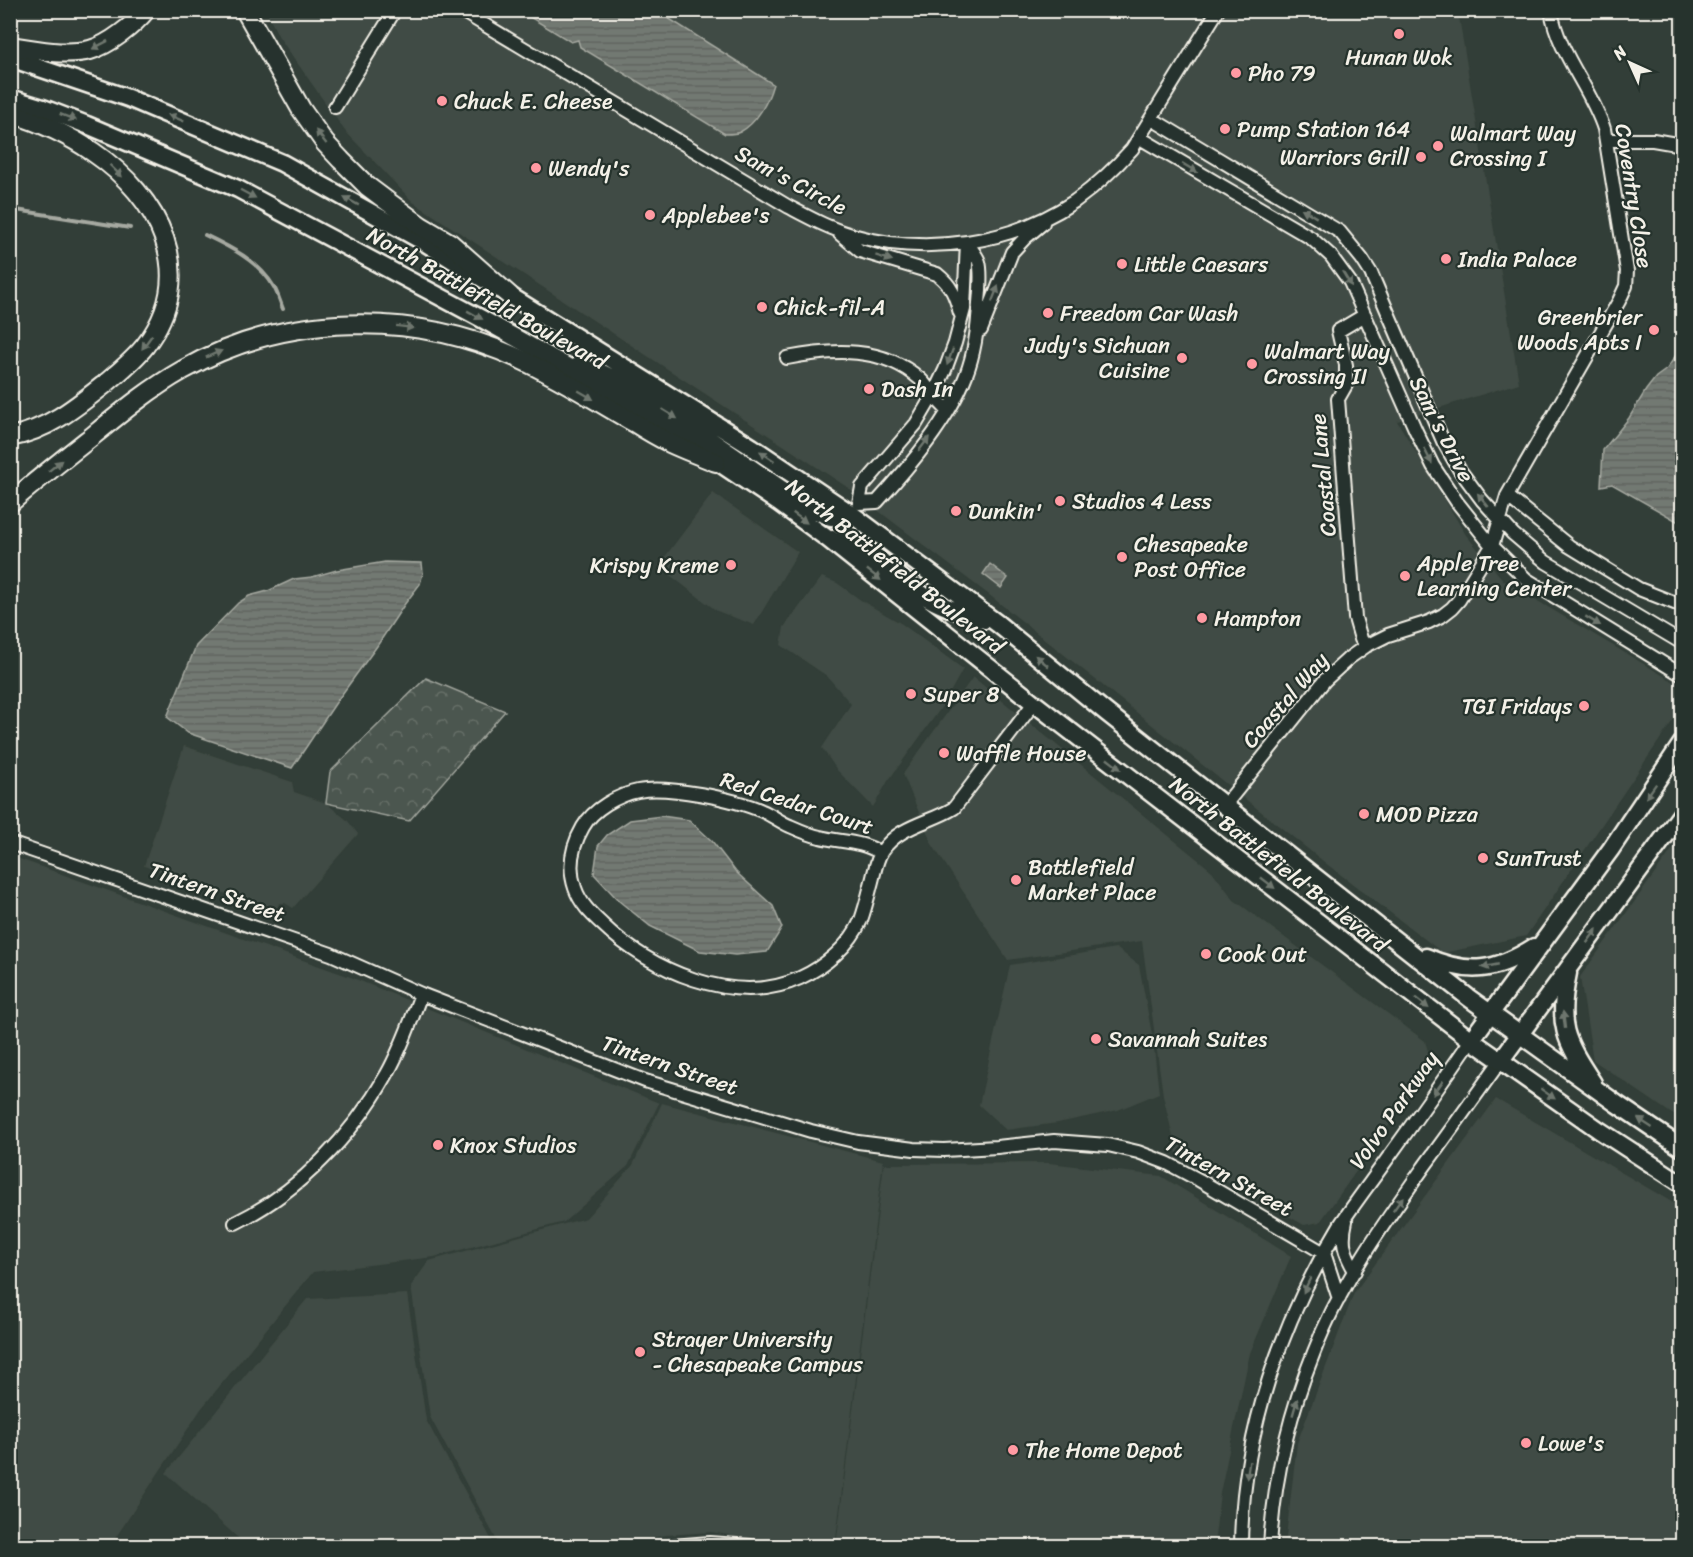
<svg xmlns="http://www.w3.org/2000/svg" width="1693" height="1557" viewBox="0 0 1693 1557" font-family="Sriracha,sans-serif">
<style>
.built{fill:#404b44}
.forest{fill:url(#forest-crowns);stroke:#a0a49c;stroke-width:1.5}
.water{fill:url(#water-rules);stroke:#a6a9a1;stroke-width:1.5}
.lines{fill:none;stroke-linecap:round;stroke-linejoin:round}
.stream{stroke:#a6a9a1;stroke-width:4}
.minor-casing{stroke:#f4f1e8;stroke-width:16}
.major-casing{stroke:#f4f1e8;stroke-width:21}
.highway-casing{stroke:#f4f1e8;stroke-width:22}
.minor{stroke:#26332d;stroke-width:12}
.major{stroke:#26332d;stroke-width:16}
.highway{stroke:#26332d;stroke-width:18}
.oneway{fill:#6e766e}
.poi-dot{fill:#ff9aa2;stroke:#26332d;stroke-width:2}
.labels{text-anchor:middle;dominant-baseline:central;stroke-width:4.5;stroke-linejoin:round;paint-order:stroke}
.poi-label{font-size:22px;fill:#f4f1e8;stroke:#26332d;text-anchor:start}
.street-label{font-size:22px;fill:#f4f1e8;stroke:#26332d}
</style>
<defs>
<pattern id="forest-crowns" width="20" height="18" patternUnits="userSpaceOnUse" patternTransform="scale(1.5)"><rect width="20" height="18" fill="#4c564f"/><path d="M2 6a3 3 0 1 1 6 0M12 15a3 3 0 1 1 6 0" fill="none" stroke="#666f68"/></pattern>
<pattern id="water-rules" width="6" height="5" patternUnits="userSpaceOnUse" patternTransform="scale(1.5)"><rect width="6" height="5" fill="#727972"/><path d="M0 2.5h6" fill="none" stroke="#60635e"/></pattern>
</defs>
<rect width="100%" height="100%" fill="#323e38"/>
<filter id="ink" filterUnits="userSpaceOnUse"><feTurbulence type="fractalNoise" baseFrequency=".0167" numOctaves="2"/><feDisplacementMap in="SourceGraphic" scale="12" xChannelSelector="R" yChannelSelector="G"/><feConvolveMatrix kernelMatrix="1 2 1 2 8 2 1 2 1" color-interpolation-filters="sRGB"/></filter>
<g filter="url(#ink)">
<path class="built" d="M 266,11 L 1458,11 L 1519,383 L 1397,421 L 1466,535 L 1504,581 L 1674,682 L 1680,710 L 1526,936 L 1443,953 L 1328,865 L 988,594 L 847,487 L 413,202 L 345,131 L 279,37 Z
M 713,493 L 798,552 L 754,625 L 717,611 L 658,566 Z
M 822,577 L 837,583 L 862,601 L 902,624 L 963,669 L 943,705 L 888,781 L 873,807 L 837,770 L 822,748 L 851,704 L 827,676 L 781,645 L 784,627 Z
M 973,677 L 1212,871 L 1234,900 L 1425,1041 L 1432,1065 L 1320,1222 L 1304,1225 L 1177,1154 L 1163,1095 L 1142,941 L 1008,960 L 932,844 L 903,774 Z
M 184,746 L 292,782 L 294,792 L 326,803 L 347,820 L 358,834 L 293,908 L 285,903 L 279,903 L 276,911 L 144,866 Z
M 1682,836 L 1682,1114 L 1672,1114 L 1593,1060 L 1580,977 Z
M 11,856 L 353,978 L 659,1103 L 628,1166 L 564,1222 L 434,1257 L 313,1272 L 201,1409 L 110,1546 L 11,1546 Z
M 1116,948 L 1139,965 L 1153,1040 L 1159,1093 L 1118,1110 L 1058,1123 L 1006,1130 L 979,1105 L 1010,965 Z
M 1496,1099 L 1682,1208 L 1682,1546 L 1285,1546 L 1297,1443 L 1354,1293 Z
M 662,1103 L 883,1161 L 835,1546 L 815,1546 L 764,1541 L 711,1532 L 666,1535 L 622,1544 L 615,1546 L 500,1546 L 430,1417 L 411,1286 L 429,1261 L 586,1218 L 633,1165 Z
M 1049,1163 L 1161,1176 L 1291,1256 L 1250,1353 L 1220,1493 L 1214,1546 L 836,1546 L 884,1164 Z
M 407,1294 L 426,1420 L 495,1546 L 247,1546 L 166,1473 L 307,1299 Z"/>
<path class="forest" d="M 426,678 L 505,711 L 409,821 L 326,803 L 330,772 Z"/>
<path class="water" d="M 520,11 L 657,11 L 773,84 C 768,102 757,123 740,132 C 736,134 730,134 725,134 L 580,47 L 578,40 L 571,42 Z
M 1682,351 L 1682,524 L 1612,484 L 1601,486 L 1603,450 L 1629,418 L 1646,390 L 1656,377 L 1667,369 L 1676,355 Z
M 385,562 L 422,563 L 423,573 L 420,584 L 404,605 L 377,646 L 337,701 L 292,768 L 188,733 L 167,717 L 196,646 L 238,603 L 249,596 L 268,591 L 294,579 L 312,577 L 337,570 Z
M 990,564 L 1008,578 L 1001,588 L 983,574 Z
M 662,816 L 689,820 L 712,841 L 736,872 L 773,906 L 782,928 L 767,952 L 735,955 L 700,951 L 650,926 L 619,901 L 594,874 L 598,846 L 607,835 L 630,820 Z"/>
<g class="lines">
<path class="stream" d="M 10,209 L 130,228
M 205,235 C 230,247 259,261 274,287 C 278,294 280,302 283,309"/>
<defs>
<path id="minor" d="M 460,10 L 789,207 C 810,218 830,229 852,235 C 926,256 1011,244 1075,201 C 1096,186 1115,168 1132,149 L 1218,10
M 335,107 L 395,10
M 1152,119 L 1340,232 L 1362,259 L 1371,273 L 1443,441 L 1459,469 L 1482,500 L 1513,534 L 1546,562 L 1682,643
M 1140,138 L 1311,238 L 1331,256 L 1350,282 L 1416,431 L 1433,466 L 1457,502 L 1492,546 L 1526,579 L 1682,675
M 1606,140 L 1653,140 L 1682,145
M 840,234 L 860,251 L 937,274 C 952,286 955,295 960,313
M 1365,315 L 1338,331 L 1346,365 L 1346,385 L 1338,399 L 1355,618 L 1361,639 L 1366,646
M 981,330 L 1012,252 L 1025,238 L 1043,223
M 787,358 C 833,349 883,346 920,379 C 925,383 928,389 932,394 C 937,400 943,405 948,411
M 1507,496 L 1569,546 L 1639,589 L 1682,606
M 859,503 L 877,502 C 909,467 949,420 966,375 C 975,352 978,327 979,303 C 980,292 982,272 979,262 C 977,255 970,248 967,242
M 859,503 L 862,487 L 916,424 L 933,395 L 945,370 L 955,343 L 964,309 L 967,242
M 1225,805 L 1325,680 L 1349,658 L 1366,646 L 1388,635 L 1429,622 L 1443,615 L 1452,608 L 1459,600 L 1492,546 L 1507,496 L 1515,482 L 1619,301 L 1626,286 L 1627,271 L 1604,129 C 1591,88 1558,54 1551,10
M 10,843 L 331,954 L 421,994 L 645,1081 L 811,1131 L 858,1142 L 914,1149 L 944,1150 L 997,1147 L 1054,1141 L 1108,1145 L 1138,1152 L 1167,1163 L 1199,1180 L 1324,1253 L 1339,1299
M 880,853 C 863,841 839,842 820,837 C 810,835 799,830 790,826 C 780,822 772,815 762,811 C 735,799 667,785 638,791 C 618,795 593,809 583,827 C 572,846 568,867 575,888 C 580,903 591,914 602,924 C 649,970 735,1008 800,978 C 824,967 850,946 861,920 C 865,909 868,897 871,885 C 874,875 876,860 882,851 C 900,825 930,823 954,808 L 1034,703
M 1346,1221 C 1341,1242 1344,1252 1355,1271
M 235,1223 C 299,1192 352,1136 387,1074 C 401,1049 411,1021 421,994
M 672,1546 L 710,1543 L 751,1546
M 1241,1546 C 1242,1433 1281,1322 1340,1225 C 1354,1204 1370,1183 1385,1162 C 1414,1122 1443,1081 1471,1040
M 1270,1546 C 1274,1480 1289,1414 1314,1352 C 1340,1284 1384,1223 1426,1164 C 1451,1130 1476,1095 1501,1060"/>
<path id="major" d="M 10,58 L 128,98 L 282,163 L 424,242 L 752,447 L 850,513 L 998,624 L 1107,713 L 1469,998 L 1617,1104 L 1682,1148
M 10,98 L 43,108 L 87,125 L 238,189 L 482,319 L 561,363 L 636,407 L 779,503 L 828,539 L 1034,703 L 1471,1040 L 1599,1130 L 1682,1184
M 577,366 L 600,372 L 612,378 L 705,436 L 809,508 L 831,517 L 842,518 L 850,513
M 832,539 C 840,540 848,541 855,544 C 880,555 900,580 923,595 C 942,607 963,613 984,620
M 1426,957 C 1468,975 1495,972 1534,947
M 1568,973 C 1557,1025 1564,1039 1593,1083
M 1471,1040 L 1611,849 L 1682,743
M 1501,1060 L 1682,813"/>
<path id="highway" d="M 245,10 L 301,109 L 325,143 L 341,160 L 367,186 L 387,201 L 421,226 L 450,243 L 510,296
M 10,46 C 34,50 66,56 90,50 C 109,45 134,25 146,10
M 10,113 C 40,122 67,134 93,152 C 159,197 200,274 145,346 C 134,360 119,372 105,384 C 76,407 48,430 10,437
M 10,503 C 38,479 66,457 95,434 C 123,411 151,388 183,370 C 285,312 414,310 520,359 C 559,377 597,401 635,423 C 646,430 658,437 670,443 C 685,450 701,456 716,462"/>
</defs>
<use href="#minor" class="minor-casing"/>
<use href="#major" class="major-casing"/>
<use href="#highway" class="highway-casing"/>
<use href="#minor" class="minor"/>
<use href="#major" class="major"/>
<use href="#highway" class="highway"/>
</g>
<defs><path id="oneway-solid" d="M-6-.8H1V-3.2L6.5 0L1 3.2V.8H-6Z" transform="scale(1.5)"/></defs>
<g class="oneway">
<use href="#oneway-solid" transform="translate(100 45) rotate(153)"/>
<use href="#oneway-solid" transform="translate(68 117) rotate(21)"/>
<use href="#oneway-solid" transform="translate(176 118) rotate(-157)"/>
<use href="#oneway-solid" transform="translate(321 137) rotate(-128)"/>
<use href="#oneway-solid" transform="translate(1190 168) rotate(31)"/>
<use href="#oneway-solid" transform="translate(116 171) rotate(44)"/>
<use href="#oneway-solid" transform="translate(248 194) rotate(28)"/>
<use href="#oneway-solid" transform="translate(351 201) rotate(-151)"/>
<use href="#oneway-solid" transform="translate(1309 213) rotate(-149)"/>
<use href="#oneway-solid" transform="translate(884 258) rotate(17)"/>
<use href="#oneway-solid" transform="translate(1347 279) rotate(59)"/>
<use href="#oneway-solid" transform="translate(995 294) rotate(-68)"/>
<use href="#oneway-solid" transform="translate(475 315) rotate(29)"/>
<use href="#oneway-solid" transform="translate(405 327) rotate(7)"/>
<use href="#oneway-solid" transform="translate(147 342) rotate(126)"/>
<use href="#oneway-solid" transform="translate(214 354) rotate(-23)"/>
<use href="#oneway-solid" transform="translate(950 357) rotate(110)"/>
<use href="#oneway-solid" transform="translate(586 395) rotate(30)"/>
<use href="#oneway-solid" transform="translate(670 414) rotate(32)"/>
<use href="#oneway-solid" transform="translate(924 444) rotate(-53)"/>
<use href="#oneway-solid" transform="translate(767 456) rotate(-146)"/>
<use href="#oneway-solid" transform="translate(1428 456) rotate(63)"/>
<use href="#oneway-solid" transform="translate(55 466) rotate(-39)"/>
<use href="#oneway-solid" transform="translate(1483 500) rotate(-129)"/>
<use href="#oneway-solid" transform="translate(800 518) rotate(36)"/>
<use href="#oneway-solid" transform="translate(874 575) rotate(38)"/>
<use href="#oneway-solid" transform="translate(1593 621) rotate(31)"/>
<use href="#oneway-solid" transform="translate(1042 661) rotate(-141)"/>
<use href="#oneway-solid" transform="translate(1114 764) rotate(38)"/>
<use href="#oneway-solid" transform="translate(1651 791) rotate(125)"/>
<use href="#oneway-solid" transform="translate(1268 883) rotate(38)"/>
<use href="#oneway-solid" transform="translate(1592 936) rotate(-54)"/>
<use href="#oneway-solid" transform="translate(1490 966) rotate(169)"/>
<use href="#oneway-solid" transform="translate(1422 1003) rotate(38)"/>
<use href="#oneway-solid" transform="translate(1564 1020) rotate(-97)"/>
<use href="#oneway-solid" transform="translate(1438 1088) rotate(125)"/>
<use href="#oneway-solid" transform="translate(1548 1094) rotate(35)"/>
<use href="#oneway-solid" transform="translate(1645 1123) rotate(-147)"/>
<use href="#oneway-solid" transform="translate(1398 1204) rotate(-55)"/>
<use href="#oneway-solid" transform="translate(1307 1285) rotate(116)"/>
<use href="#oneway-solid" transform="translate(1295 1407) rotate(-74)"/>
<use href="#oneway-solid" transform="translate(1248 1470) rotate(99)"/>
</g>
</g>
<g class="poi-dot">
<circle cx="1399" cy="34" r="6"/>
<circle cx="1236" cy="73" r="6"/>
<circle cx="442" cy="101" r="6"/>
<circle cx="1225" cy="129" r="6"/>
<circle cx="1438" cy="146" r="6"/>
<circle cx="1421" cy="157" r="6"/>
<circle cx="536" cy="168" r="6"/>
<circle cx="650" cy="215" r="6"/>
<circle cx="1446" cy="259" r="6"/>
<circle cx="1122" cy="264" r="6"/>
<circle cx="762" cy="307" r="6"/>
<circle cx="1048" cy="313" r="6"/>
<circle cx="1654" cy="330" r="6"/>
<circle cx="1182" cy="358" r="6"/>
<circle cx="1252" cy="364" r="6"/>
<circle cx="869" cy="389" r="6"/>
<circle cx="1060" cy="501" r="6"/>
<circle cx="956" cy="511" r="6"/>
<circle cx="1122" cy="557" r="6"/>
<circle cx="731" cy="565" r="6"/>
<circle cx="1405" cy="576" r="6"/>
<circle cx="1202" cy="618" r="6"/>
<circle cx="911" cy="694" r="6"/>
<circle cx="1584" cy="706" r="6"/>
<circle cx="944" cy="753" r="6"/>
<circle cx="1364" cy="814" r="6"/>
<circle cx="1483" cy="858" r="6"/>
<circle cx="1016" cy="880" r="6"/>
<circle cx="1206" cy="954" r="6"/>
<circle cx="1096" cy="1039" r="6"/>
<circle cx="438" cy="1145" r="6"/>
<circle cx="640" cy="1352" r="6"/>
<circle cx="1526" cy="1443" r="6"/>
<circle cx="1013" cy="1450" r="6"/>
</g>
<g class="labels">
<g class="poi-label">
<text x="1399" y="57" text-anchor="middle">Hunan Wok</text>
<text x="1248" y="73">Pho 79</text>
<text x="454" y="101">Chuck E. Cheese</text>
<text x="1237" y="129">Pump Station 164</text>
<text x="1450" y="133">Walmart Way<tspan x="1450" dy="25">Crossing I</tspan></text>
<text x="1409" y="157" text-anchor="end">Warriors Grill</text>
<text x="548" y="168">Wendy's</text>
<text x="662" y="215">Applebee's</text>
<text x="1458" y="259">India Palace</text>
<text x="1134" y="264">Little Caesars</text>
<text x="774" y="307">Chick-fil-A</text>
<text x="1060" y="313">Freedom Car Wash</text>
<text x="1642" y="317" text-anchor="end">Greenbrier<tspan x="1642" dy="25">Woods Apts I</tspan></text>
<text x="1170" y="345" text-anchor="end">Judy's Sichuan<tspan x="1170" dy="25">Cuisine</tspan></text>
<text x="1264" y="351">Walmart Way<tspan x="1264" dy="25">Crossing II</tspan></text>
<text x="881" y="389">Dash In</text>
<text x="1072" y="501">Studios 4 Less</text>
<text x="968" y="511">Dunkin'</text>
<text x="1134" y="544">Chesapeake<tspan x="1134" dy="25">Post Office</tspan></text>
<text x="1417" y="563">Apple Tree<tspan x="1417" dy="25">Learning Center</tspan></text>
<text x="719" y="565" text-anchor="end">Krispy Kreme</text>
<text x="1214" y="618">Hampton</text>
<text x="923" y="694">Super 8</text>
<text x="1572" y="706" text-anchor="end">TGI Fridays</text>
<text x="956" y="753">Waffle House</text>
<text x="1376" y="814">MOD Pizza</text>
<text x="1495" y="858">SunTrust</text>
<text x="1028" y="867">Battlefield<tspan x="1028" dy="25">Market Place</tspan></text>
<text x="1218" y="954">Cook Out</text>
<text x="1108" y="1039">Savannah Suites</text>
<text x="450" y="1145">Knox Studios</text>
<text x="652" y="1339">Strayer University<tspan x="652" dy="25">- Chesapeake Campus</tspan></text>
<text x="1538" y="1443">Lowe's</text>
<text x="1025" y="1450">The Home Depot</text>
</g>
<g class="street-label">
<text transform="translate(791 180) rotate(28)">Sam's Circle</text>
<text transform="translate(1634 196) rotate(81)">Coventry Close</text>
<text transform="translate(487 298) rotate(29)">North Battlefield Boulevard</text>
<text transform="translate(1442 429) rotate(63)">Sam's Drive</text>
<text transform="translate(1323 475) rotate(-95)">Coastal Lane</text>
<text transform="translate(895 566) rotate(38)">North Battlefield Boulevard</text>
<text transform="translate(1285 700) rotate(-49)">Coastal Way</text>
<text transform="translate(797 803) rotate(18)">Red Cedar Court</text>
<text transform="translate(1279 864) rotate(38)">North Battlefield Boulevard</text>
<text transform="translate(217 892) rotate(19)">Tintern Street</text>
<text transform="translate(670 1065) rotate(19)">Tintern Street</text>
<text transform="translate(1394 1110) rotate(-55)">Volvo Parkway</text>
<text transform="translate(1229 1176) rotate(29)">Tintern Street</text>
</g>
</g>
<rect width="1693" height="1557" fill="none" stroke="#26332d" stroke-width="36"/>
<rect x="18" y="18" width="1657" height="1521" fill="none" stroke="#f4f1e8" stroke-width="2" filter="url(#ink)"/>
<g transform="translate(1630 63) rotate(315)" stroke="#26332d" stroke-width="4.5" paint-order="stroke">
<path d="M0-4.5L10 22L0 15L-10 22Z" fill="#f4f1e8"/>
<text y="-9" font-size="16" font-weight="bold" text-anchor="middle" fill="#f4f1e8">N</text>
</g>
</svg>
